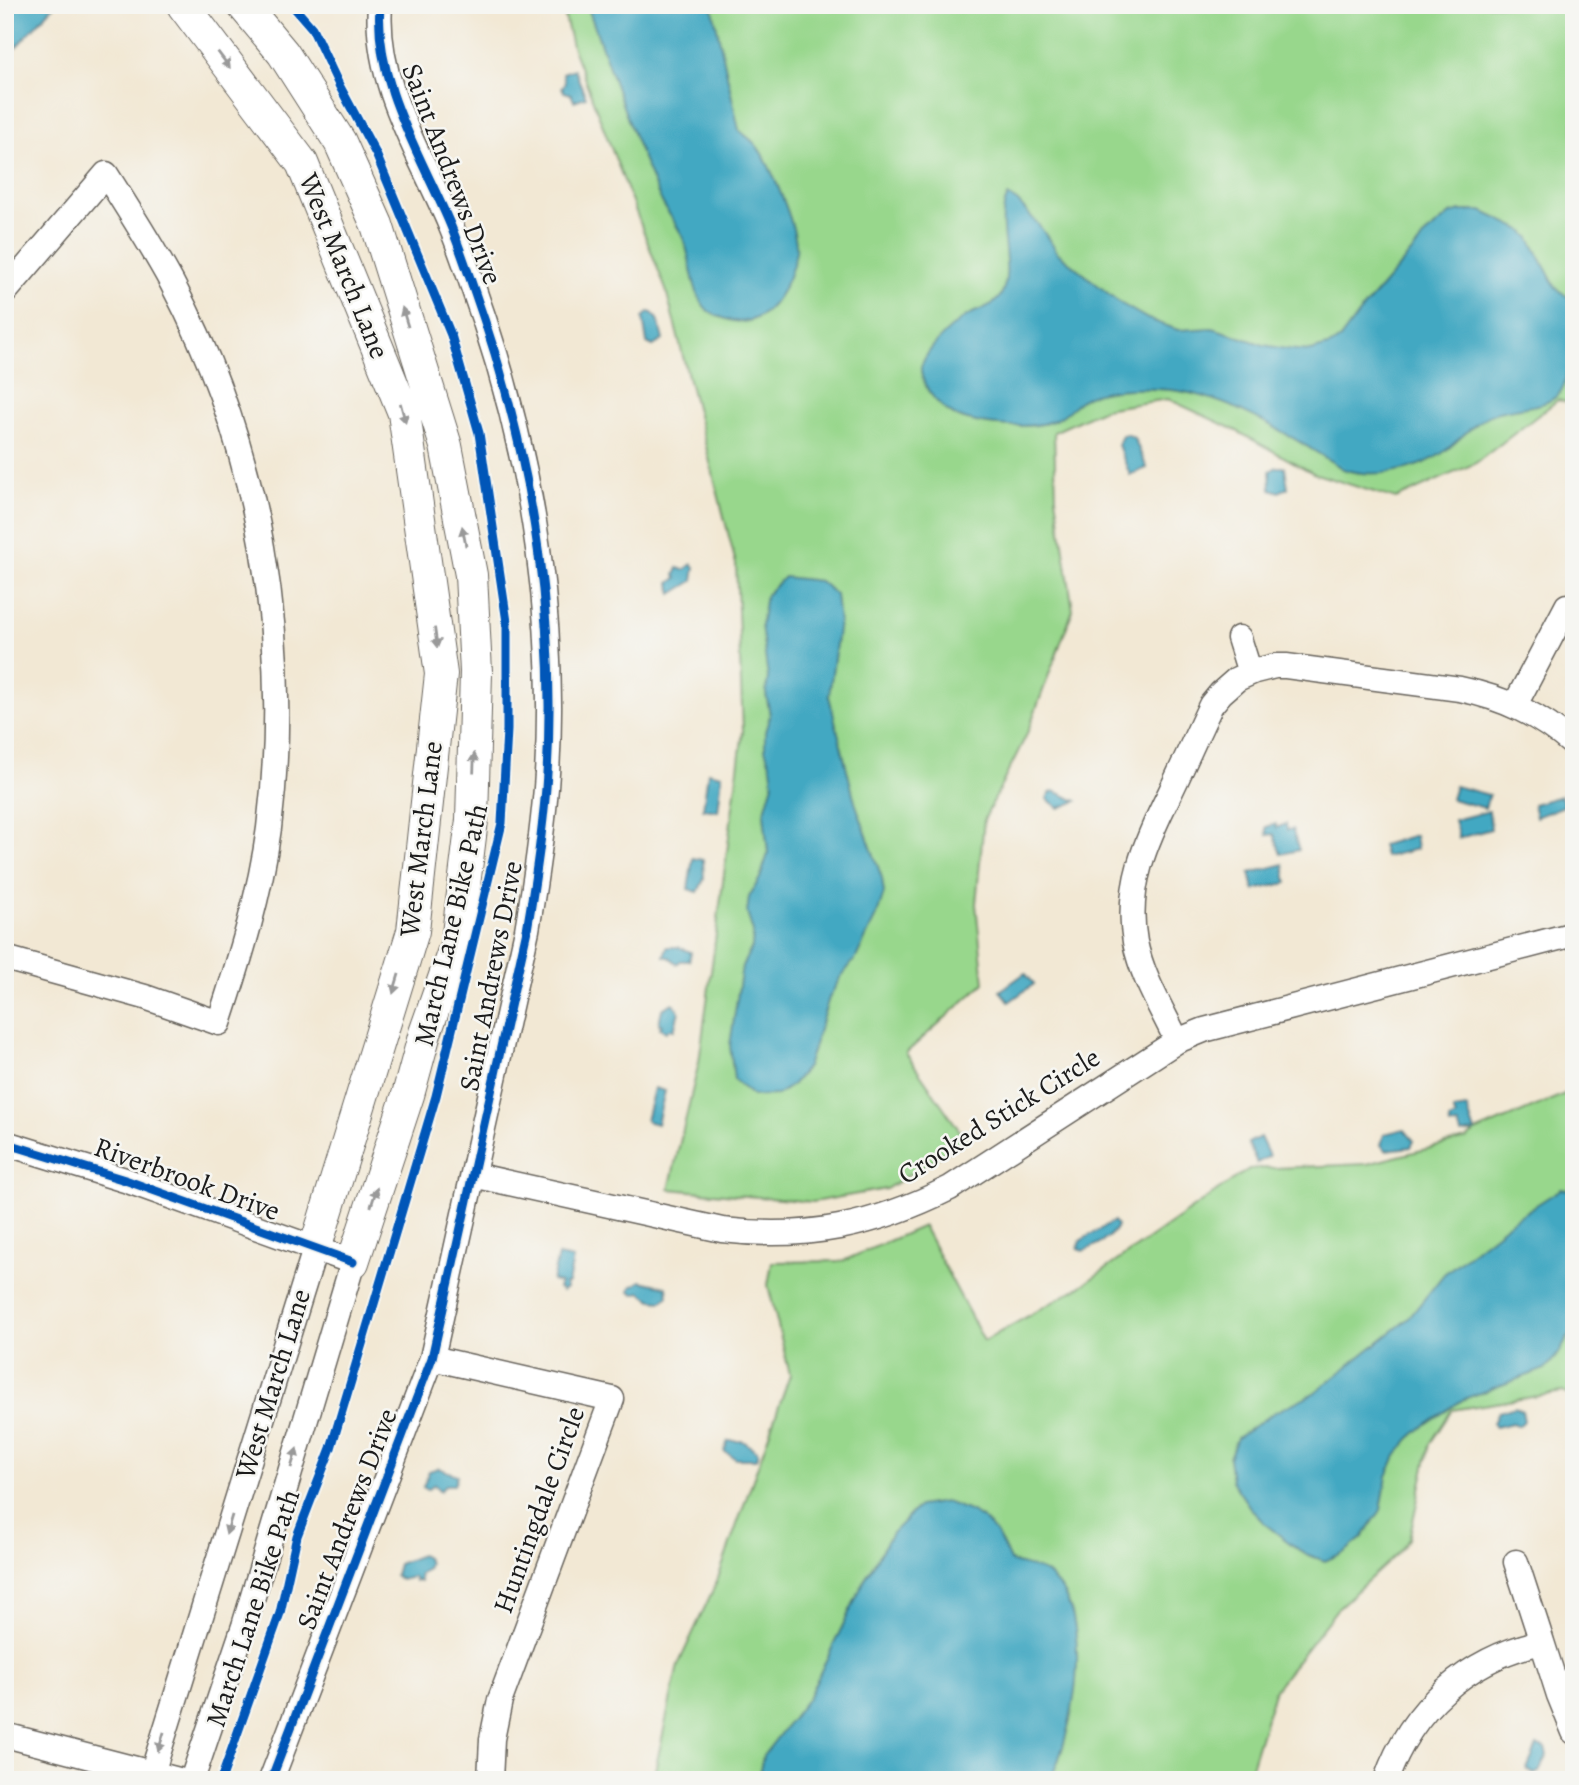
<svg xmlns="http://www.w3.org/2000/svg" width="1579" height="1785" viewBox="0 0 1579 1785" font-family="Alegreya,serif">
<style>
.green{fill:#98d78c;stroke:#5a7a54;stroke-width:2}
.water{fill:#42a8c2;stroke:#2f626f;stroke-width:2}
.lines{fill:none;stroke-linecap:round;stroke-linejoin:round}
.minor-casing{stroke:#67635c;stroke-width:27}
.major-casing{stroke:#67635c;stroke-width:34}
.minor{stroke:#fff;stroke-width:24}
.major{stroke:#fff;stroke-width:32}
.cycleway-casing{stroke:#f6f6f2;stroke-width:13}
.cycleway{stroke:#0057b8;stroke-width:9}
.oneway{fill:#999}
.labels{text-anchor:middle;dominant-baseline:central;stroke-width:5;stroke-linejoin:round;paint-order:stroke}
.street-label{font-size:28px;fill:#1c1c1c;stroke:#f6f6f2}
</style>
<rect width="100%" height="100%" fill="#f6f6f2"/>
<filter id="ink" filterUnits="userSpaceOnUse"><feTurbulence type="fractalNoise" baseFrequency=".0143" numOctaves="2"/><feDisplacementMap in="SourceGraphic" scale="14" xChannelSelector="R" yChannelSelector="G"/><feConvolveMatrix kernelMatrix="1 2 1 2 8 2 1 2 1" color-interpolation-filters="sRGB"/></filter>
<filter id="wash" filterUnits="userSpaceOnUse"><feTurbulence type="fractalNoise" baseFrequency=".00686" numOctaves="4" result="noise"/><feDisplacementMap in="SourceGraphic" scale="28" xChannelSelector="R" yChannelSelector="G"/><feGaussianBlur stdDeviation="1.57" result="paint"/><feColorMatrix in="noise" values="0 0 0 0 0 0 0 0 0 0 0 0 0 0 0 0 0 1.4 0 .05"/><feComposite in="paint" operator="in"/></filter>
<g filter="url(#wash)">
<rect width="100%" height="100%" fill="#f2e8d4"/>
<path class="green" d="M 562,5 L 1574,5 L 1574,404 L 1558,400 L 1476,463 L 1396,499 L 1313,473 L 1235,430 L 1168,399 L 1104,409 L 1054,432 L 1056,497 L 1073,610 L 1026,736 L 984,820 L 976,904 L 984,983 L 906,1053 L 966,1140 L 886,1189 L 813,1202 L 669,1189 L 699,1062 L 743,731 L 736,564 L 666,290 L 572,46 Z
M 1574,1090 L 1574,1399 L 1563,1392 L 1452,1410 L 1430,1444 L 1409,1539 L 1397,1554 L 1338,1608 L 1275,1689 L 1247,1780 L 653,1780 L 678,1665 L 717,1581 L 790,1375 L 768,1285 L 772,1262 L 843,1261 L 923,1226 L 984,1341 L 1081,1286 L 1249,1169 L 1367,1164 L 1466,1139 L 1475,1132 Z"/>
<path class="water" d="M 5,5 L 53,5 L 53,7 L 5,59 Z
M 587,5 L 712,5 L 739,130 C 744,135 751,139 755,144 C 769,160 799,231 796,252 C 791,283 766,334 726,319 C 720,317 712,314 707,310 C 691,291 692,262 684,240 C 678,225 667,213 660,198 C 632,136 610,70 587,5 Z
M 574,69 L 586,97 L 574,101 L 571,94 L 564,92 L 562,87 L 565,83 L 563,73 Z
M 1008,196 L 1017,201 L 1039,225 L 1058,253 L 1120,303 L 1148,319 L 1178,330 L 1213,328 L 1264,345 L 1286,349 L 1311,351 L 1331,345 L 1340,339 L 1360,312 L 1418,245 L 1424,236 L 1450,214 L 1461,211 L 1482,211 L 1522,230 L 1530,238 L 1556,288 L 1573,301 C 1576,318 1570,376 1561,391 C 1550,410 1510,406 1492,414 C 1475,421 1457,443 1441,454 C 1416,471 1372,479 1343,469 C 1294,438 1230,396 1171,390 C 1146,388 1115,387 1091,395 C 1077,399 1070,413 1057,419 C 1034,431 982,426 958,417 C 948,413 936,402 930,393 C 925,385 918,373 922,364 C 930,346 950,328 965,317 C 976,310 994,307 1001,295 C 1016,267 993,224 1008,196 Z
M 648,312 L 652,313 L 658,319 L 663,340 L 653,346 L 647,343 L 643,318 Z
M 1127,434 L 1134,438 L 1147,468 L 1130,475 L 1118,445 L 1122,435 Z
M 1277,467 L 1285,467 L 1288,488 L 1279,492 L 1271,489 L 1270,471 Z
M 692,564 L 695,567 L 693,581 L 672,594 L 670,583 L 677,578 L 675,575 L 678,568 L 684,570 Z
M 784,577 L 820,581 L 836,595 L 839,622 L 829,696 L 855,802 L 882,878 L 884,893 L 878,912 L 856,958 L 840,978 L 829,998 L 807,1067 L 793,1084 L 777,1095 L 753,1096 L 734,1080 L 730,1045 L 742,966 L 752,947 L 753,932 L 747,913 L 749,897 L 760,878 L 768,854 L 764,814 L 773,783 L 771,767 L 765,749 L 765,732 L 770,715 L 766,694 L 768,677 L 761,625 L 766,595 Z
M 708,772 L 722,775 L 718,811 L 703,809 Z
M 1455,786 L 1489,795 L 1485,808 L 1451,799 Z
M 1054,791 L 1077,801 L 1059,808 L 1047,799 L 1049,794 Z
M 1561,796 L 1564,806 L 1536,817 L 1533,804 Z
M 1489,811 L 1491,829 L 1459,838 L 1454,820 Z
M 1276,824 L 1276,828 L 1286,824 L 1287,830 L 1292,829 L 1299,850 L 1281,854 L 1274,834 L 1267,835 L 1266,827 Z
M 1415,835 L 1417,849 L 1385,857 L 1382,845 Z
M 693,858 L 703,860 L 704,879 L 698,892 L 688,889 Z
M 1284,864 L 1287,883 L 1254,890 L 1250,873 Z
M 667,947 L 678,947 L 691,952 L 689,961 L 680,961 L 677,964 L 671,958 L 664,956 Z
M 1025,973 L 1034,984 L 1009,1002 L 1000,991 Z
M 673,1003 L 679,1011 L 674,1030 L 669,1029 L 666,1032 L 660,1028 L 662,1025 L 659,1024 L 662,1009 Z
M 654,1088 L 665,1091 L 657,1124 L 646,1121 Z
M 1467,1108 L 1475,1132 L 1461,1134 L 1458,1125 L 1450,1126 L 1449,1120 L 1456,1117 L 1453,1110 Z
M 1404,1129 L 1414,1141 L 1411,1147 L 1386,1150 L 1381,1145 L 1384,1134 Z
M 1260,1137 L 1269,1156 L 1257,1163 L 1248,1143 Z
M 1561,1189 L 1574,1191 L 1574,1326 L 1560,1352 L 1545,1369 L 1464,1399 L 1426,1424 L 1409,1439 L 1396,1456 L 1387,1476 L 1381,1510 L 1362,1538 L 1345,1552 L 1325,1561 L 1303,1553 L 1265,1524 L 1251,1509 L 1232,1481 L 1229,1458 L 1237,1438 L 1273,1413 L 1314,1393 L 1409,1318 L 1444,1274 L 1513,1220 Z
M 1114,1221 L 1117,1226 C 1112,1237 1094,1248 1082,1251 L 1078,1247 L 1080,1241 Z
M 558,1256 L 573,1259 L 568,1284 L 565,1284 L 566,1288 L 562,1291 L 558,1288 L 560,1283 L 552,1281 Z
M 641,1281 L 667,1287 L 668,1296 L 662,1301 L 652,1300 L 640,1292 L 634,1294 L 630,1291 L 631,1287 Z
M 1515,1407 L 1522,1411 L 1524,1421 L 1519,1426 L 1512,1423 L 1495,1427 L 1493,1423 L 1498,1412 Z
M 728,1441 L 743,1441 L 758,1452 L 756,1459 L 736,1459 L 724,1451 Z
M 438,1468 L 457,1475 L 454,1485 L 446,1485 L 440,1491 L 434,1484 L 428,1490 L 423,1487 L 429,1471 Z
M 945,1502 C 984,1514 994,1523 1010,1561 C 1021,1565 1036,1567 1046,1573 C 1050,1575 1054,1581 1057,1584 C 1094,1627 1073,1734 1050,1780 L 758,1780 L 763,1756 L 808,1698 L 866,1577 L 892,1533 L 919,1506 Z
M 421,1555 L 426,1558 L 429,1563 L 427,1569 L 419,1574 L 420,1581 L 415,1581 L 413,1577 L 401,1580 L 395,1575 L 398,1564 Z
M 1537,1746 L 1546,1748 L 1548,1755 L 1539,1772 L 1534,1774 L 1527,1769 Z"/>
</g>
<g filter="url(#ink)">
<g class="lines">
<defs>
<path id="minor" d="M 5,292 L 106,174 C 129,210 152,246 172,283 C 260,449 292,642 269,828 C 260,895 240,959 219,1023 L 145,997 L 5,958
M 1239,638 L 1250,673
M 1515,705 L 1567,606
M 1177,1041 C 1162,1009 1142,977 1135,942 C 1125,887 1146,841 1170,793 C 1184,764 1197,734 1211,705 L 1221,693 L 1237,679 L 1255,671 L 1275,666 L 1286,666 L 1460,689 C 1504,698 1540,715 1574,745
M 5,1143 L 125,1180 L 353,1262 L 244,1626 L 192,1780
M 473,1175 L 722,1230 C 807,1240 874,1226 950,1188 L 1177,1041 L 1204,1030 L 1574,934
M 432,1358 L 612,1399 L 500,1700 L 492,1739 L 490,1780
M 1516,1562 L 1542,1642
M 5,1735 L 179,1780
M 150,1780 L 315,1249
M 271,1780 L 432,1358 L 527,930 C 535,883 542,836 546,788 C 558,630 534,469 484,319 C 473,288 463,255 450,224 C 421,155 374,84 380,5
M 1386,1780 C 1411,1708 1468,1658 1542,1642 L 1559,1695 L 1574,1732"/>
<path id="major" d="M 183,5 L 302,163 L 404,413 L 441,674 L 413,931 L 315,1249
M 243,5 L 283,53 L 340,142 L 377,225 L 446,446 L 471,575 L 476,672 L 472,820 L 457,942 L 425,1033 L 408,1095 L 353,1262"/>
</defs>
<use href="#minor" class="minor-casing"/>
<use href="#major" class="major-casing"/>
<use href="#minor" class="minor"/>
<use href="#major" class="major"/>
<defs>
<path id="cycleway" d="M 5,1143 L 125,1180 L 353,1262
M 221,1780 L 280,1613 L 297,1536 L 331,1448 L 436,1096 L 502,823 L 507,730 L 507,622 L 479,433 L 451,335 L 376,154 L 339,85 L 312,28 L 292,5
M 271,1780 L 432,1358 L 527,930 C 535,883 542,836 546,788 C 558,630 534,469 484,319 C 473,288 463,255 450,224 C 421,155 374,84 380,5"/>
</defs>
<use href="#cycleway" class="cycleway-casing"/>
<use href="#cycleway" class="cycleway"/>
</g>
<defs><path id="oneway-solid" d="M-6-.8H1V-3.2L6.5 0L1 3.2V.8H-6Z" transform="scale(1.75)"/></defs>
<g class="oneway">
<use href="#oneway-solid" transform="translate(224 60) rotate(53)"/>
<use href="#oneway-solid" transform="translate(405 317) rotate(-107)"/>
<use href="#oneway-solid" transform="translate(403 413) rotate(75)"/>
<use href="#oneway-solid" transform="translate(464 536) rotate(-101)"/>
<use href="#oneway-solid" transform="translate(436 638) rotate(82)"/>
<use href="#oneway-solid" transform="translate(474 763) rotate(-88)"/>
<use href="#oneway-solid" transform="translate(396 984) rotate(107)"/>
<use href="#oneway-solid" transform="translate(374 1197) rotate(-72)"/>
<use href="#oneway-solid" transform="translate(294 1458) rotate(-73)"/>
<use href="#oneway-solid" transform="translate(229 1525) rotate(107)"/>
<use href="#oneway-solid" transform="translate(161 1742) rotate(107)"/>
</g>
</g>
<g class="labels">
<g class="street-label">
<text transform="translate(452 174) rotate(69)">Saint Andrews Drive</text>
<text transform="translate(344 266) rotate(68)">West March Lane</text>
<text transform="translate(421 839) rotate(-83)">West March Lane</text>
<text transform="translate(451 925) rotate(-77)">March Lane Bike Path</text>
<text transform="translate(491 976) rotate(-79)">Saint Andrews Drive</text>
<text transform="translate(999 1116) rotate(-32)">Crooked Stick Circle</text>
<text transform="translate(187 1179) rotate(20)">Riverbrook Drive</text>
<text transform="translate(273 1384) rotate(-73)">West March Lane</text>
<text transform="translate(539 1510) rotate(-70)">Huntingdale Circle</text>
<text transform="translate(347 1519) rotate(-69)">Saint Andrews Drive</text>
<text transform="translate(253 1608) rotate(-72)">March Lane Bike Path</text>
</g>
</g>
<rect width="1579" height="1785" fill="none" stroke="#f6f6f2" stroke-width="28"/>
</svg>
